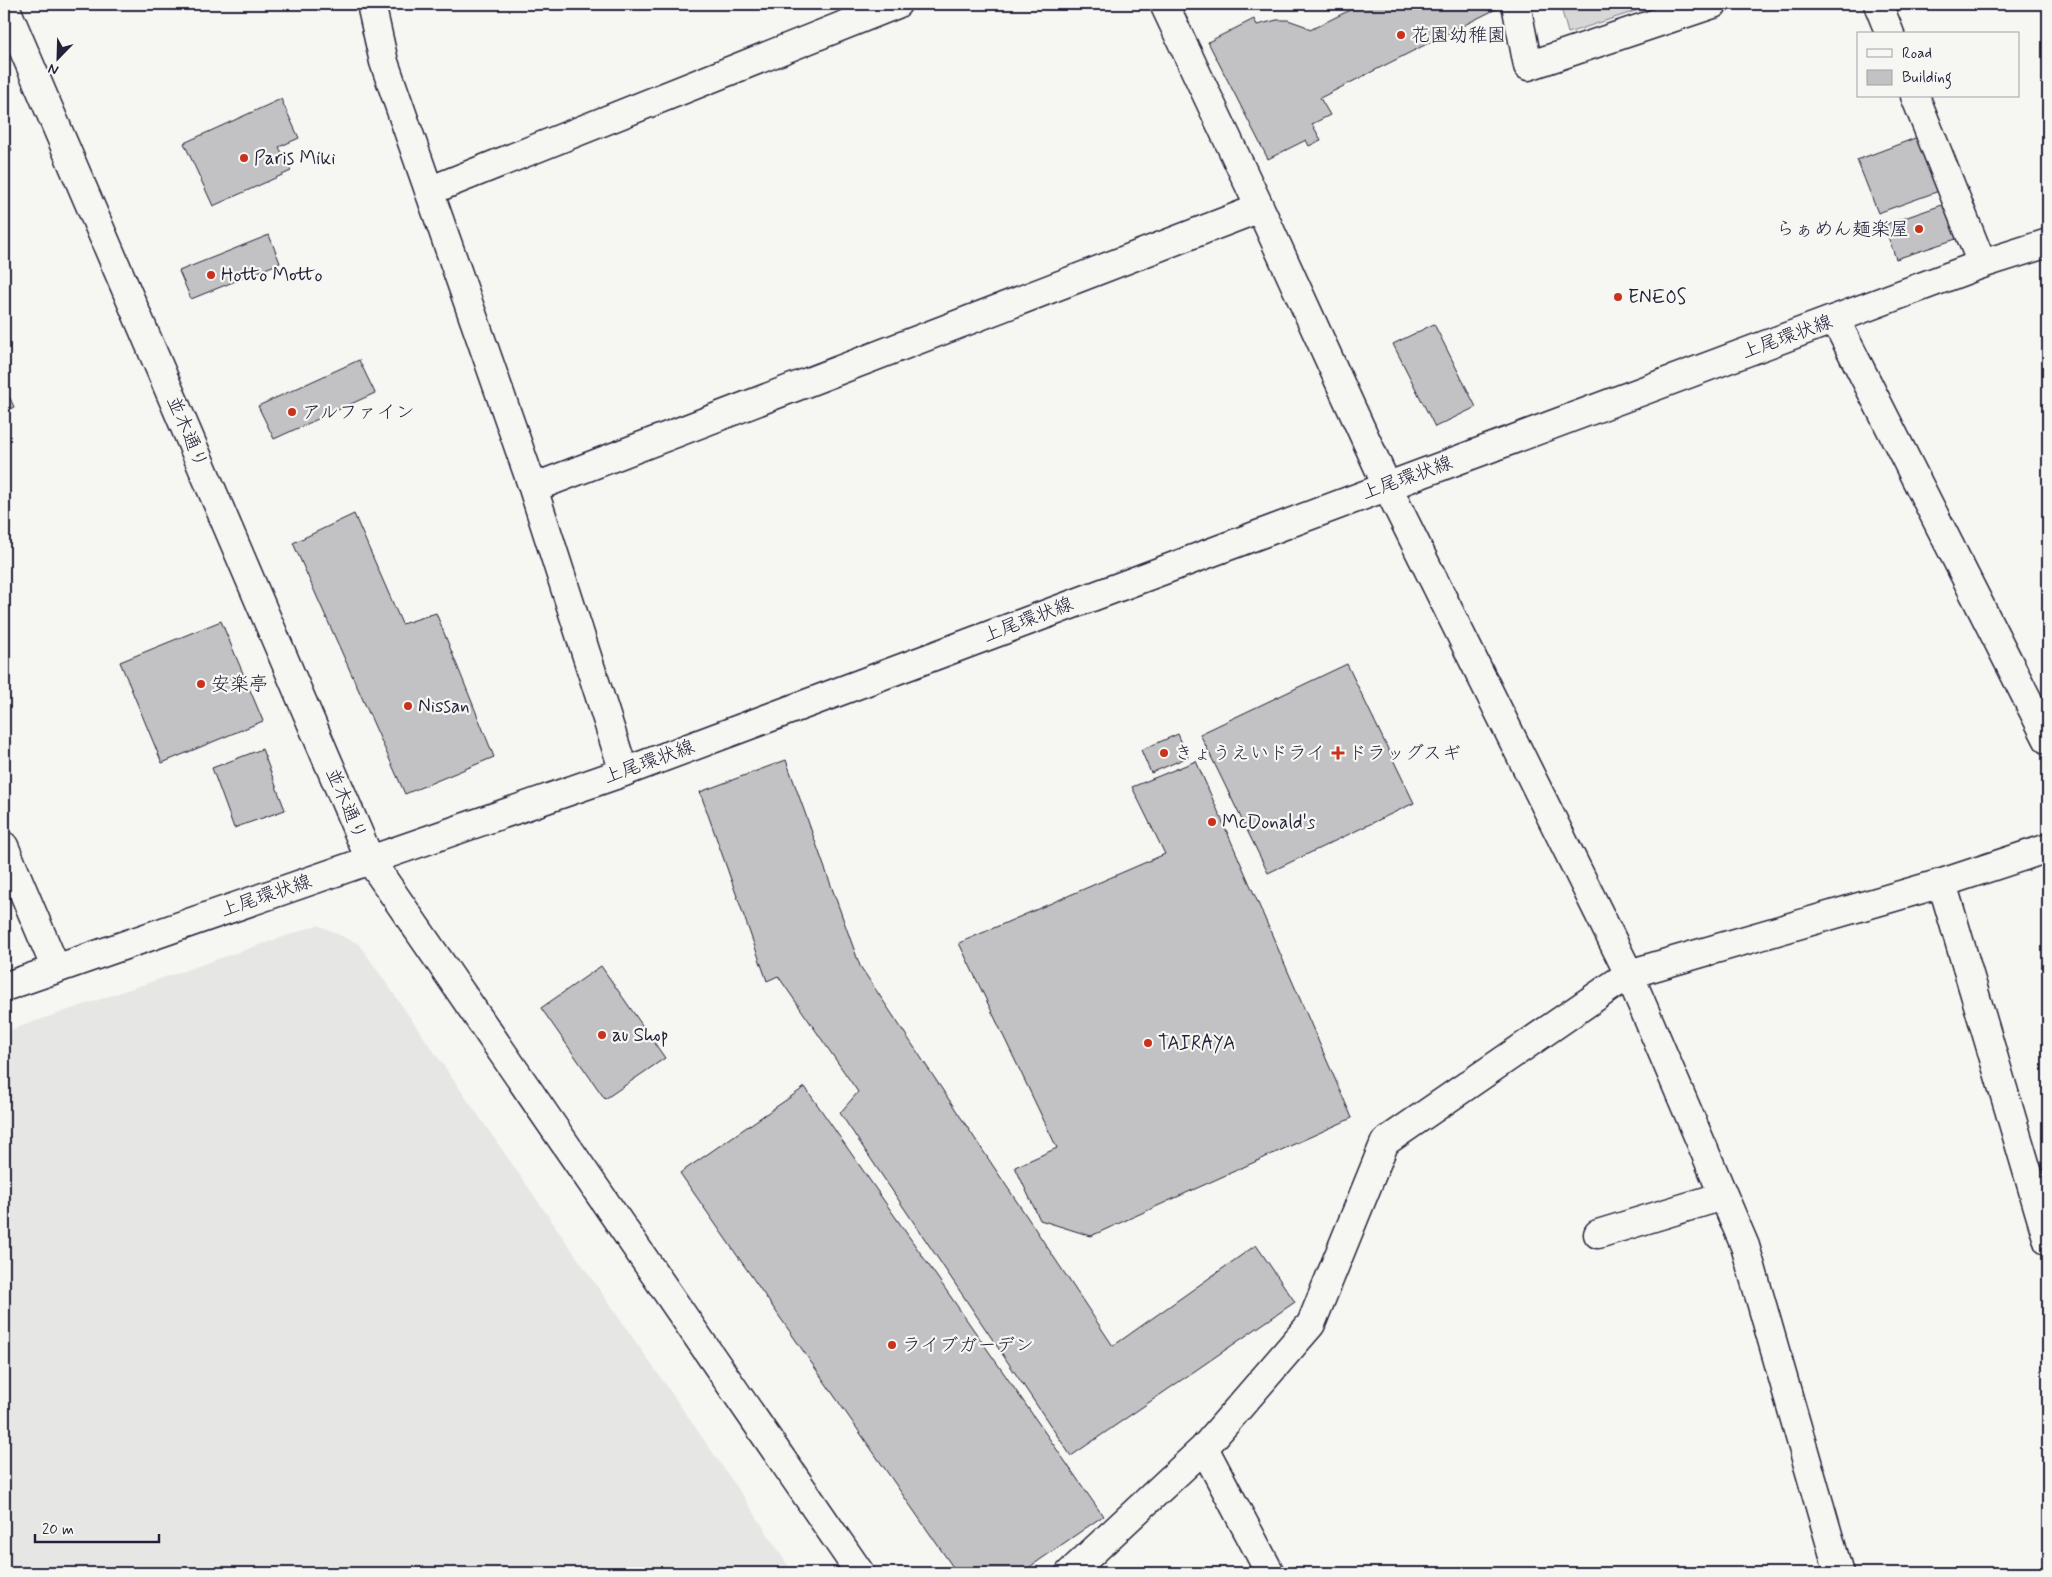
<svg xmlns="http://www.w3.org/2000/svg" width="2052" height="1577" viewBox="0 0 2052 1577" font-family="Mynerve,'Klee One',sans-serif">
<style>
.built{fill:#e6e6e4}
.green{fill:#d7d7d7;stroke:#7c7c89}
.building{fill:#c2c2c4;stroke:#22223b}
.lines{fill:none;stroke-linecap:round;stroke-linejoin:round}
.minor-casing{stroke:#22223b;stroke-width:31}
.major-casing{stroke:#22223b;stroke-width:31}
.minor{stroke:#f6f6f2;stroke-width:28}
.major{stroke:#f6f6f2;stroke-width:28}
.poi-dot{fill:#c8321e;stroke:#f6f6f2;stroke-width:2}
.labels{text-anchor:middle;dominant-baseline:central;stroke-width:4.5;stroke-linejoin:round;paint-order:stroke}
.poi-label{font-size:19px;fill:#22223b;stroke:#f6f6f2;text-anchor:start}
.street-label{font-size:19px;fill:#22223b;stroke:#f6f6f2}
</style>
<rect width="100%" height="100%" fill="#f6f6f2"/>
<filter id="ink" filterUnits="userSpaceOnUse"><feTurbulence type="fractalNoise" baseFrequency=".02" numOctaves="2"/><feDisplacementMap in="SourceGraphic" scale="10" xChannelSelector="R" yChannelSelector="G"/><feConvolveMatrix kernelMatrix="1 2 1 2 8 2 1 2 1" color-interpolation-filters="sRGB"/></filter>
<g filter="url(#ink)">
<path class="built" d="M 318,925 L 359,944 L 743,1496 L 793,1573 L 4,1573 L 4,1032 Z"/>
<path class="green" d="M 1560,4 L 1657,4 L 1568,33 Z"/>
<path class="building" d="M 1362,4 L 1496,4 L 1498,8 L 1320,98 L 1330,115 L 1312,124 L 1321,140 L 1309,146 L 1306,140 L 1268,159 L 1208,42 L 1254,19 L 1257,25 L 1277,20 L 1288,20 L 1305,26 L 1310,30 Z
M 281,99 L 299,138 L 279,147 L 291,171 L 213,206 L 184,143 Z
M 4,130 L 12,150 L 4,154 Z
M 1918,137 L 1939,191 L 1878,213 L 1857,160 Z
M 1945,204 L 1956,239 L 1896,259 L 1884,225 Z
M 269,235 L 280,263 L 191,299 L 179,271 Z
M 1434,324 L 1476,407 L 1435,427 L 1393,344 Z
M 359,360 L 375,393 L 274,439 L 258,406 Z
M 4,385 L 14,407 L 4,412 Z
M 354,514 L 402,624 L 436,613 L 494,757 L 405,794 L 293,543 Z
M 221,621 L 263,721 L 162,763 L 120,662 Z
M 1347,664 L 1414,803 L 1268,873 L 1200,734 Z
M 1178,734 L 1188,757 L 1151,773 L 1141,750 Z
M 262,749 L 285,810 L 234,828 L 212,768 Z
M 786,760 L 860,966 L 1113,1346 L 1256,1245 L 1295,1302 L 1071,1456 L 840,1113 L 858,1092 L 778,976 L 767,981 L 700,792 Z
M 1196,761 L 1352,1118 L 1091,1236 L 1040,1220 L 1015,1167 L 1057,1148 L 959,943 L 1165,854 L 1132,787 Z
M 601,966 L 665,1058 L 605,1099 L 541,1008 Z
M 805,1087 L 1103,1516 L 1021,1573 L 957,1573 L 680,1173 Z"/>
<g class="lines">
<defs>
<path id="minor" d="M 4,4 L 370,860 L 860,1573
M 371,4 L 384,62 L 533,488 L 624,772
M 1164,4 L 1260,208 L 1387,486 L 1629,974 L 1745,1246 L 1839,1573
M 1516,4 L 1528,66 L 1713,4
M 1878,4 L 1890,34
M 1915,96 L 1982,264
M 429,191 L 897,4
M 1835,319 L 2048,740
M 533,488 L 1260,208
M 4,846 L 56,969
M 1942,883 L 2048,1241
M 1598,1234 L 1723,1196
M 1204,1448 L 1270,1573
M 1070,1573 L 1204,1448 L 1311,1324 L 1385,1142 L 1629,974 L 1942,883 L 2048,848"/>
<path id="major" d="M 4,987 L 624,772 L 1982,264 L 2048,243"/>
</defs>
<use href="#minor" class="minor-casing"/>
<use href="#major" class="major-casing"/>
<use href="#minor" class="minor"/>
<use href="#major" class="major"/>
</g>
</g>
<g class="poi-dot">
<circle cx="1401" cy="35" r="5"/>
<circle cx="244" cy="158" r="5"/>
<circle cx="1919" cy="229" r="5"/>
<circle cx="211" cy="275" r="5"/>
<circle cx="1618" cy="297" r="5"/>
<circle cx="292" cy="412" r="5"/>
<circle cx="201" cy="684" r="5"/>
<circle cx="408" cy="706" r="5"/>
<circle cx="1164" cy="753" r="5"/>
<path d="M1335.5 745.5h5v5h5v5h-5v5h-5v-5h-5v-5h5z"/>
<circle cx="1212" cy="822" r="5"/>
<circle cx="602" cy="1035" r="5"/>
<circle cx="1148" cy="1043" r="5"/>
<circle cx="892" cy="1345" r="5"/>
</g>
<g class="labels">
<g class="poi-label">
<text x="1411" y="35">花園幼稚園</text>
<text x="254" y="158">Paris Miki</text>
<text x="1909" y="229" text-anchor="end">らぁめん麺楽屋</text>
<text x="221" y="275">Hotto Motto</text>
<text x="1628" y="297">ENEOS</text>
<text x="302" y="412">アルファイン</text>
<text x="211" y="684">安楽亭</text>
<text x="418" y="706">Nissan</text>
<text x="1174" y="753">きょうえいドライ</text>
<text x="1348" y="753">ドラッグスギ</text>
<text x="1222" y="822">McDonald's</text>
<text x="612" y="1035">au Shop</text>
<text x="1158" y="1043">TAIRAYA</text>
<text x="902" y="1345">ライブガーデン</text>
</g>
<g class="street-label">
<text transform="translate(1787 337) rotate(-20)">上尾環状線</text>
<text transform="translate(187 432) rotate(67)">並木通り</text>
<text transform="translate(1407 478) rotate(-20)">上尾環状線</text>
<text transform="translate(1028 620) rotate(-21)">上尾環状線</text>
<text transform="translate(649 762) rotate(-20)">上尾環状線</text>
<text transform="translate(346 804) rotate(67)">並木通り</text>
<text transform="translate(266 896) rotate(-19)">上尾環状線</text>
</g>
</g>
<rect width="2052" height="1577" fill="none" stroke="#f6f6f2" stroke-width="20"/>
<rect x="10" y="10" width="2032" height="1557" fill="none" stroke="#22223b" stroke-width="2" filter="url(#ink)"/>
<rect x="1857" y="32" width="162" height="65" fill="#f6f6f2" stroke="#a1a1a9"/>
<rect x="1867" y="49" width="25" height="8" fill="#f6f6f2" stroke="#a1a1a9"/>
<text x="1902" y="58" font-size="15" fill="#22223b">Road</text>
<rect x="1867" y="70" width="25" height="15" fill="#c2c2c4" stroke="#a1a1a9"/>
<text x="1902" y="82" font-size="15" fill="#22223b">Building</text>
<g transform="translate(58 58) rotate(203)" stroke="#f6f6f2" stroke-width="4" paint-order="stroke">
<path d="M0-4L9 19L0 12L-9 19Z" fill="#22223b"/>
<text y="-8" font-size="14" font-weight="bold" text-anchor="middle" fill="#22223b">N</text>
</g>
<path d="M35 1534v8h124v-8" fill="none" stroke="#22223b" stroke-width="2.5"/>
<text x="42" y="1534" font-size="15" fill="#22223b" stroke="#f6f6f2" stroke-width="4" paint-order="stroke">20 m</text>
</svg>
